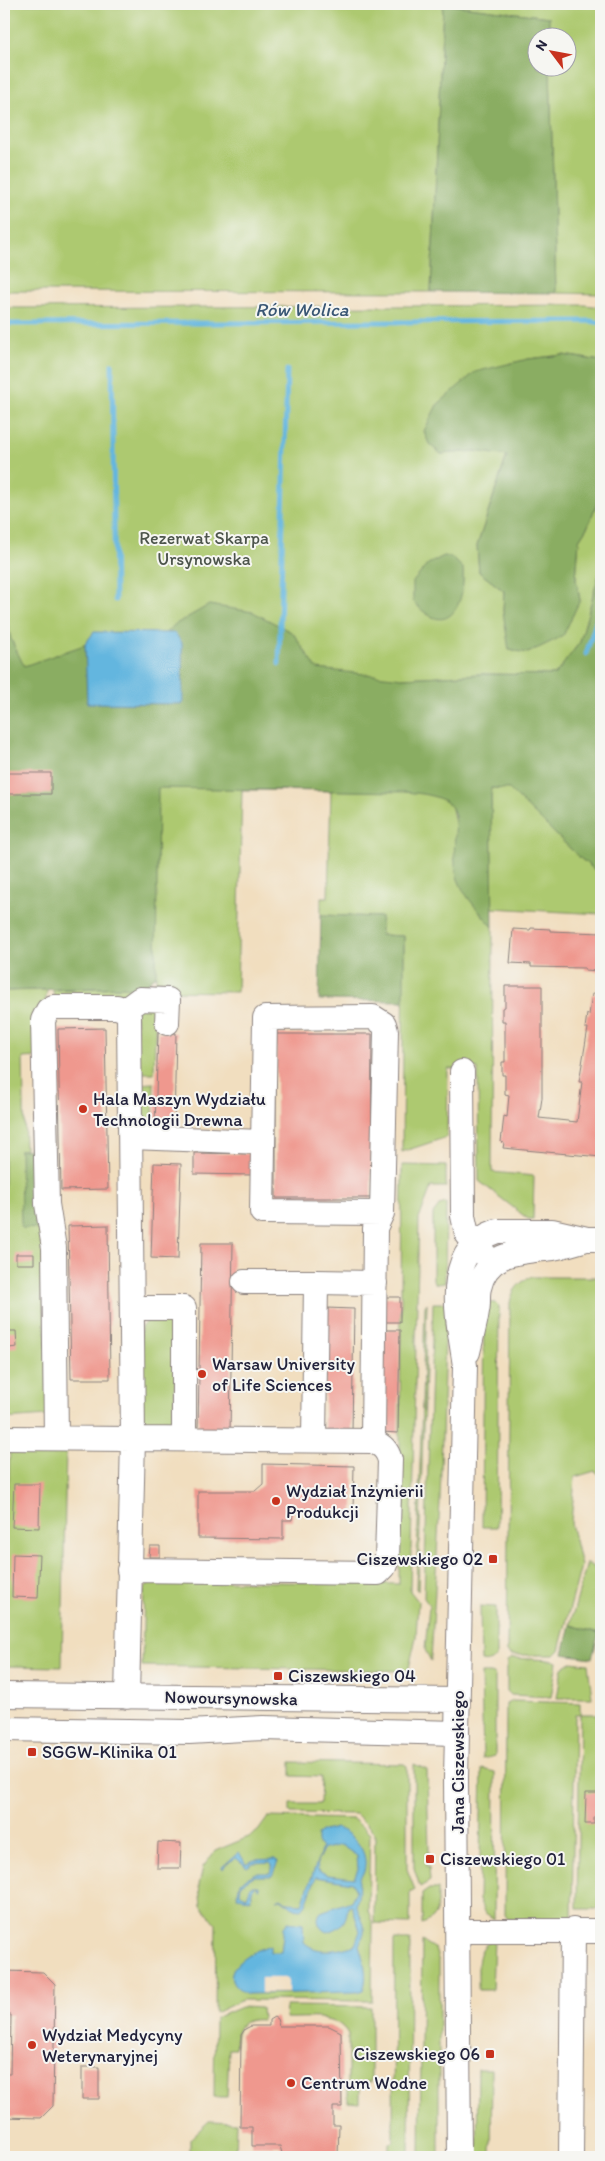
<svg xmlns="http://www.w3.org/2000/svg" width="605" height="2161" viewBox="0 0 605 2161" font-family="Itim,sans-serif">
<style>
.green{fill:#adc96f;stroke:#687655}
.forest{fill:#8aad62;stroke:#56684e}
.water{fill:#64b6df;stroke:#436c8d;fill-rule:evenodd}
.pier{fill:#f1debf}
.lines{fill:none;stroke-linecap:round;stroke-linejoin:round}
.stream{stroke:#64b6df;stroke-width:5}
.building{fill:#ef988e}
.minor-casing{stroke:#8a807d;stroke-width:26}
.minor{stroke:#fff;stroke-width:24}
.poi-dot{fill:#c8321e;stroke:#f6f6f2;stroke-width:2}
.labels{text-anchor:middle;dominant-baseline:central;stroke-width:4;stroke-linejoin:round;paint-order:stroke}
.park-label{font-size:18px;fill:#4c544b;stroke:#f6f6f2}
.poi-label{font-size:18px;fill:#22223b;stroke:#f6f6f2;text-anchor:start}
.street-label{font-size:18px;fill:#22223b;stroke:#f6f6f2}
.water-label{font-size:19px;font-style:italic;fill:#395674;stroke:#f6f6f2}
</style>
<rect width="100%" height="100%" fill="#f6f6f2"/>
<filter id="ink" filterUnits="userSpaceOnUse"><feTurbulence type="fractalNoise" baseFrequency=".02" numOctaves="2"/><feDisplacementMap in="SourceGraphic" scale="10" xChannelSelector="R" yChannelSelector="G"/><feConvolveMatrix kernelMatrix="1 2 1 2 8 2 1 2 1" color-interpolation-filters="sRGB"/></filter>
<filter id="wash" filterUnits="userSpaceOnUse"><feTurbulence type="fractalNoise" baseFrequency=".0096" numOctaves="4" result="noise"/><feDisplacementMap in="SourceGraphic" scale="20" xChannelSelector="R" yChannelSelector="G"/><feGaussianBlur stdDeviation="1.12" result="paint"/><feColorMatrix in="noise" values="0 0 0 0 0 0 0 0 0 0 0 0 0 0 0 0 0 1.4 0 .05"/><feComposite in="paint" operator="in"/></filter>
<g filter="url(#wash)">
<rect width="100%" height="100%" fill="#f1debf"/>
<path class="green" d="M 4,4 L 443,4 L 431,292 L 4,291 Z
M 445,4 L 601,4 L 601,294 L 556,293 L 550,68 L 568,68 L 568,38 L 549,37 L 548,17 Z
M 585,305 L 601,307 L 601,361 L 563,355 L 528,359 L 441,454 L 475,451 L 507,455 L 477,546 L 479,572 L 504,591 L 503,612 L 580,600 L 576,579 L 579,540 L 588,526 L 601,492 L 601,567 L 580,642 L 555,675 L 481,674 L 403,678 L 405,792 C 422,793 437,794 451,804 L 471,901 L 493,927 L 492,1172 L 534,1176 L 533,1219 L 528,1219 L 479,1181 L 478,1069 L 448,1069 L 447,1137 L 402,1152 L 404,936 L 380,935 L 380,917 L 321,915 L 321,897 L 328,897 L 331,791 L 242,790 L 237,992 L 156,991 L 156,975 L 126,1004 L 54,999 L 53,990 L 123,987 L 4,811 L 4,308 Z
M 491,788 L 509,788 L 579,857 L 601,875 L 601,914 L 492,908 Z
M 47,990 L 38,1057 L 23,1058 L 25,1150 L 20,1150 L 44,1229 L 48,1416 L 4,1419 L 4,991 Z
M 136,1004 L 156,1005 L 154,1073 L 137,1073 Z
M 154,1083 L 153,1124 L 139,1125 L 137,1084 Z
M 402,1165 L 446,1166 L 446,1187 L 431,1187 L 419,1219 L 410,1591 L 418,1601 L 416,1637 L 409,1668 L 407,1671 L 142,1666 L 144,1589 L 151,1580 L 399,1584 Z
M 446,1203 L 445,1283 L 436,1284 L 433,1280 L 433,1214 L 440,1205 Z
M 532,1277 L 601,1277 L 601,1476 L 595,1471 L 575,1477 L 571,1523 L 581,1566 L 559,1650 L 554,1655 L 511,1655 L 507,1652 L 510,1303 C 512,1290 520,1281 532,1277 Z
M 484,1302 L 496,1303 L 499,1306 L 497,1527 L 482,1527 Z
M 427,1303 L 418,1591 L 416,1589 L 425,1306 Z
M 433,1303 L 446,1303 L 440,1502 L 431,1661 L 425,1650 L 429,1605 L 424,1598 Z
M 147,1321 L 178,1321 L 173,1426 L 141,1425 L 141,1327 Z
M 66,1444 L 62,1667 L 4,1666 L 4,1503 L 9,1479 L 10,1445 Z
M 587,1563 L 601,1572 L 601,1624 L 599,1633 L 570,1625 Z
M 480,1606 L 496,1607 L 496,1658 L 489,1662 L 481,1661 Z
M 512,1658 L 552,1660 L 557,1662 L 551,1697 L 511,1695 L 507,1691 L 507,1661 Z
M 571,1662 L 588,1664 L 592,1698 L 557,1698 L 562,1668 Z
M 481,1673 L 491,1673 L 495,1676 L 495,1756 L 483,1759 Z
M 512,1701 L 580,1703 L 580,1714 L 601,1714 L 601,1909 L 577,1909 L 580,1714 L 575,1714 L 572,1920 L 508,1919 L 505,1915 L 506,1704 Z
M 291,1762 L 404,1764 L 407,1766 L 407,1869 L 415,1890 L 410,1893 L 410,1924 L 374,1923 L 375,1833 L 356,1814 L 290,1813 L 290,1804 L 320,1804 L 321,1777 L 291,1776 Z
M 414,1764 L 427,1770 L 429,1853 L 426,1853 L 426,1867 L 429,1867 L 430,1881 L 420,1887 L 414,1868 Z
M 482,1769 L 495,1772 L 494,1919 L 484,1912 L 479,1900 Z
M 268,1817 L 353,1819 L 370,1834 L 368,1910 L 373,1925 L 372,2001 L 242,2000 L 215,2013 L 216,1924 L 201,1906 L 199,1885 L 203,1867 L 215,1851 L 251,1836 L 258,1831 Z
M 429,1889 L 438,1889 C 438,1904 439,1918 422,1924 L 422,1894 Z
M 394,1940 L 410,1940 L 409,2157 L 389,2157 L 389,2143 L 393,2142 Z
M 494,1940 L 492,1990 L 478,1990 C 479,1972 473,1947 494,1940 Z
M 422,1941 L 435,1949 L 439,1962 L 439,2157 L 420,2157 Z
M 286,2006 L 371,2007 L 371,2082 L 364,2082 L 360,2087 L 360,2103 L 348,2102 L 348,2034 C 336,2012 307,2019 285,2018 Z
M 241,2007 L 261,2008 L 262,2020 C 239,2018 237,2028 235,2048 L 229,2048 L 227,2097 L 214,2097 L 215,2018 Z
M 478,2069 L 492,2069 L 491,2157 L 477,2157 Z
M 209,2121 L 236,2122 L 235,2157 L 190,2157 L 190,2139 Z"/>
<path class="forest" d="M 443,4 L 549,17 L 549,37 L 538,38 L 538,68 L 550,68 L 556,293 L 431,292 Z
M 563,355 L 601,361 L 601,492 L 588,526 L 579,540 L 576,579 L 580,600 L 563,636 L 528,653 L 509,650 L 503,612 L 504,591 L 479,572 L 477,546 L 507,456 L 475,451 L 441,454 L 429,444 L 424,431 L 437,405 L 475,372 L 528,359 Z
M 444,556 L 451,557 L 463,568 C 466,606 447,641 413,601 L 413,582 L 428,564 Z
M 601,567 L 601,875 L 579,857 L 509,789 L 491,788 L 493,927 C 480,912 460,893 456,872 C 448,820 477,798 405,792 L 158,788 L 156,975 L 140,990 L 123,987 L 4,991 L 4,608 L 11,639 L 24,666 L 87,644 L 144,657 L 174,625 L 209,605 L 253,612 L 293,633 L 317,669 L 403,678 L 481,674 L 555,675 L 580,642 Z
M 321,915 L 381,917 L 381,935 L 404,936 L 404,1001 L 319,1000 Z
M 40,1149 L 44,1229 L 21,1228 L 20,1150 Z
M 570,1625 L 599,1633 L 592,1658 L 563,1654 Z"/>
<path class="water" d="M 94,632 L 175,633 L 182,643 L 183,704 L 87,703 L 85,644 Z
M 336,1828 C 353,1833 370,1852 364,1871 C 362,1874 359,1877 359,1881 C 358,1892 360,1893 356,1904 L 364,1925 L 364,1934 L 359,1945 C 363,1958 369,1976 363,1990 L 356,1992 L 247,1994 C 210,1974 248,1953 270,1945 L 270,1952 L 281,1952 L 284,1927 L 288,1922 L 303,1924 L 304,1942 C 317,1955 340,1950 355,1945 L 360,1931 L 352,1906 L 348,1907 C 346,1922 342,1928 327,1932 C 319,1929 315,1919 321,1912 L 351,1901 L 356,1891 L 352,1883 L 316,1877 L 306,1904 L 302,1909 L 293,1908 L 281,1899 L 277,1900 L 281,1898 L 288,1903 L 302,1904 L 322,1848 L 317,1842 L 317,1835 L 323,1831 ZM 341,1845 L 357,1856 L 358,1869 L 354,1878 L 328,1875 L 318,1870 L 317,1861 L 324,1849 Z
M 239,1852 L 246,1864 L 254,1860 L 276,1859 L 278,1862 L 272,1876 L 254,1876 L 241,1884 L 240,1894 L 247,1897 L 251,1886 L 259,1886 L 259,1890 L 256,1886 L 253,1888 L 250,1899 L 237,1897 L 240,1882 L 256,1873 L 270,1873 L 272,1864 L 270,1862 L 253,1863 L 247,1867 L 236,1858 L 226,1864 L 223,1869 L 222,1867 Z"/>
<path class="pier" d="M 261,1978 L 288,1978 L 288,1993 L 261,1993 Z"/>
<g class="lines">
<path class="stream" d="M 4,324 L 591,321 L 601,323
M 112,364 L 115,600
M 586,654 L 601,606
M 279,664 L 287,370"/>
</g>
<g id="blocks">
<path class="building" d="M 4,773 L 51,773 L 51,794 L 4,794 Z
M 531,928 L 550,929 L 550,931 L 601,933 L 601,969 L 599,971 L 585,970 L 585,968 L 531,967 L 531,964 L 510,963 L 513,929 L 530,930 Z
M 505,986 L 542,986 L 542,1098 L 539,1118 L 577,1122 L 582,1082 L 579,1082 L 588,1028 L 585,1028 L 587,1014 L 589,1015 L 592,994 L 601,995 L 601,1157 L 503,1148 L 504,1143 L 501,1142 L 504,1116 L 507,1117 L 509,1095 L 505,1094 L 505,1075 L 502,1075 L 502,1062 L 505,1062 L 505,1021 L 502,1021 L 502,1008 L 505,1007 Z
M 105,1028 L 108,1189 L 61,1190 L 58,1029 Z
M 158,1032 L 176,1033 L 174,1127 L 155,1126 Z
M 276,1034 L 372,1034 L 371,1198 L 276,1198 Z
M 194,1153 L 253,1154 L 253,1175 L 194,1174 Z
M 154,1163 L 181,1164 L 178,1259 L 151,1258 Z
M 108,1225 L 110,1379 L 71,1379 L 68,1226 Z
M 201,1243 L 233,1243 L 230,1433 L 198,1433 Z
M 16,1254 L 34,1254 L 34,1264 L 16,1264 Z
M 383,1297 L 400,1297 L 400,1322 L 382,1322 Z
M 326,1308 L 354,1309 L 352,1432 L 324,1432 Z
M 383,1330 L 400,1330 L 398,1433 L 382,1432 Z
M 4,1331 L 16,1331 L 17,1347 L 9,1348 L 9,1344 L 4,1344 Z
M 263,1464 L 354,1466 L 353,1512 L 293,1511 L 292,1520 L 283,1520 L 283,1539 L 198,1538 L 198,1491 L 255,1491 L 263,1484 Z
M 14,1484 L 40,1484 L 39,1528 L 12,1527 Z
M 150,1546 L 160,1546 L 160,1557 L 149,1557 Z
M 13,1554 L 40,1555 L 38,1598 L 12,1597 Z
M 586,1793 L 601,1793 L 601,1818 L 594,1817 L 594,1824 L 585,1824 Z
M 158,1842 L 181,1843 L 180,1868 L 157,1868 Z
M 4,1971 L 43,1972 L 55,1984 L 53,2106 L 41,2118 L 4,2117 L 4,2074 L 10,2074 L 11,2015 L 4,2015 Z
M 274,2017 L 277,2019 L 279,2026 L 329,2026 L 341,2032 L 342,2107 L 333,2107 L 333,2125 L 339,2125 L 338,2157 L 283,2157 L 280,2146 L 252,2146 L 252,2127 L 240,2127 L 241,2035 L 245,2029 L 251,2026 L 269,2026 L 269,2020 Z
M 82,2067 L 99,2067 L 99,2099 L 82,2099 Z"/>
</g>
</g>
<g filter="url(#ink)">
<use href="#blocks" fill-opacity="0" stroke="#8a807d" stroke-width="1"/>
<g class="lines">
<defs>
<path id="minor" d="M 125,1010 L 140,999 L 168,1000 L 167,1023
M 462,1072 L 463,1216 L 467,1234 L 486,1256
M 131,1137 L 263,1142
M 244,1282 L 316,1282
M 132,1308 L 184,1308 L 184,1439
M 468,1352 C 471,1339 475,1325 477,1311 C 479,1303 477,1295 479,1288 C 487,1250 522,1252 553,1248 C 563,1246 573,1243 583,1240
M 4,1438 L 373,1441 L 375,1228 L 382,1213 L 386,1031 L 384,1024 L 373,1017 L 265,1018 L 262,1212 L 382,1213
M 56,1438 L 54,1248 L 47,1204 L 43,1020 L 48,1010 L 53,1007 L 117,1007 L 125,1010 L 129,1017 L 133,1438 L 127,1697
M 314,1440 L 316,1282 L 375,1283
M 129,1570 L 378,1573 L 384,1567 L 387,1559 L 390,1460 C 387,1450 383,1446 373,1441
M 4,1695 L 458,1700
M 4,1729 L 189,1732 L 263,1728 L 457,1733
M 459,1931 L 601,1931
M 459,2157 L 456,1778 L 465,1366 C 459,1321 439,1251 497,1231 L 552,1231 L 587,1239 L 601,1239
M 571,2157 L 573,1930"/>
</defs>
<use href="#minor" class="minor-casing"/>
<use href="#minor" class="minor"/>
</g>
</g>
<g class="poi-dot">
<circle cx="83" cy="1109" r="5"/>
<circle cx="202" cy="1374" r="5"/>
<circle cx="276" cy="1501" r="5"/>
<rect x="488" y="1554" width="10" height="10" rx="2.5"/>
<rect x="273" y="1671" width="10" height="10" rx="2.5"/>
<rect x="27" y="1747" width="10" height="10" rx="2.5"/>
<rect x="425" y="1854" width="10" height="10" rx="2.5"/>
<circle cx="32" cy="2045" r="5"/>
<rect x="485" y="2049" width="10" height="10" rx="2.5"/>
<circle cx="291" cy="2083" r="5"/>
</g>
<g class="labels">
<g class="park-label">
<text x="204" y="538">Rezerwat Skarpa<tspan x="204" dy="21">Ursynowska</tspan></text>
</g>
<g class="poi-label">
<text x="93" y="1099">Hala Maszyn Wydziału<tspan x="93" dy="21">Technologii Drewna</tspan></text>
<text x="212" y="1364">Warsaw University<tspan x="212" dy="21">of Life Sciences</tspan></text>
<text x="286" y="1491">Wydział Inżynierii<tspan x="286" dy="21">Produkcji</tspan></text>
<text x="483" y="1559" text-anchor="end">Ciszewskiego 02</text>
<text x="288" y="1676">Ciszewskiego 04</text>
<text x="42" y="1752">SGGW-Klinika 01</text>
<text x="440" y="1859">Ciszewskiego 01</text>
<text x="42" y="2035">Wydział Medycyny<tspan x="42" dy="21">Weterynaryjnej</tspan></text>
<text x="480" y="2054" text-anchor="end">Ciszewskiego 06</text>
<text x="301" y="2083">Centrum Wodne</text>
</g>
<g class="street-label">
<text transform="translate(231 1698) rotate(1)">Nowoursynowska</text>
<text transform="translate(458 1762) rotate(-90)">Jana Ciszewskiego</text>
</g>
<g class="water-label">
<text x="302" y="309">Rów Wolica</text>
</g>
</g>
<rect width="605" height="2161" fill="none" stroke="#f6f6f2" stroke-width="20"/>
<g transform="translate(552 52) rotate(302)"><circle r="24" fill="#f6f6f2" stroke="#a1a1a9"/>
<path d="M0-4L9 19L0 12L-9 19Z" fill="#c8321e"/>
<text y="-8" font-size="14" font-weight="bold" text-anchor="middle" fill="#22223b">N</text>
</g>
</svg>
